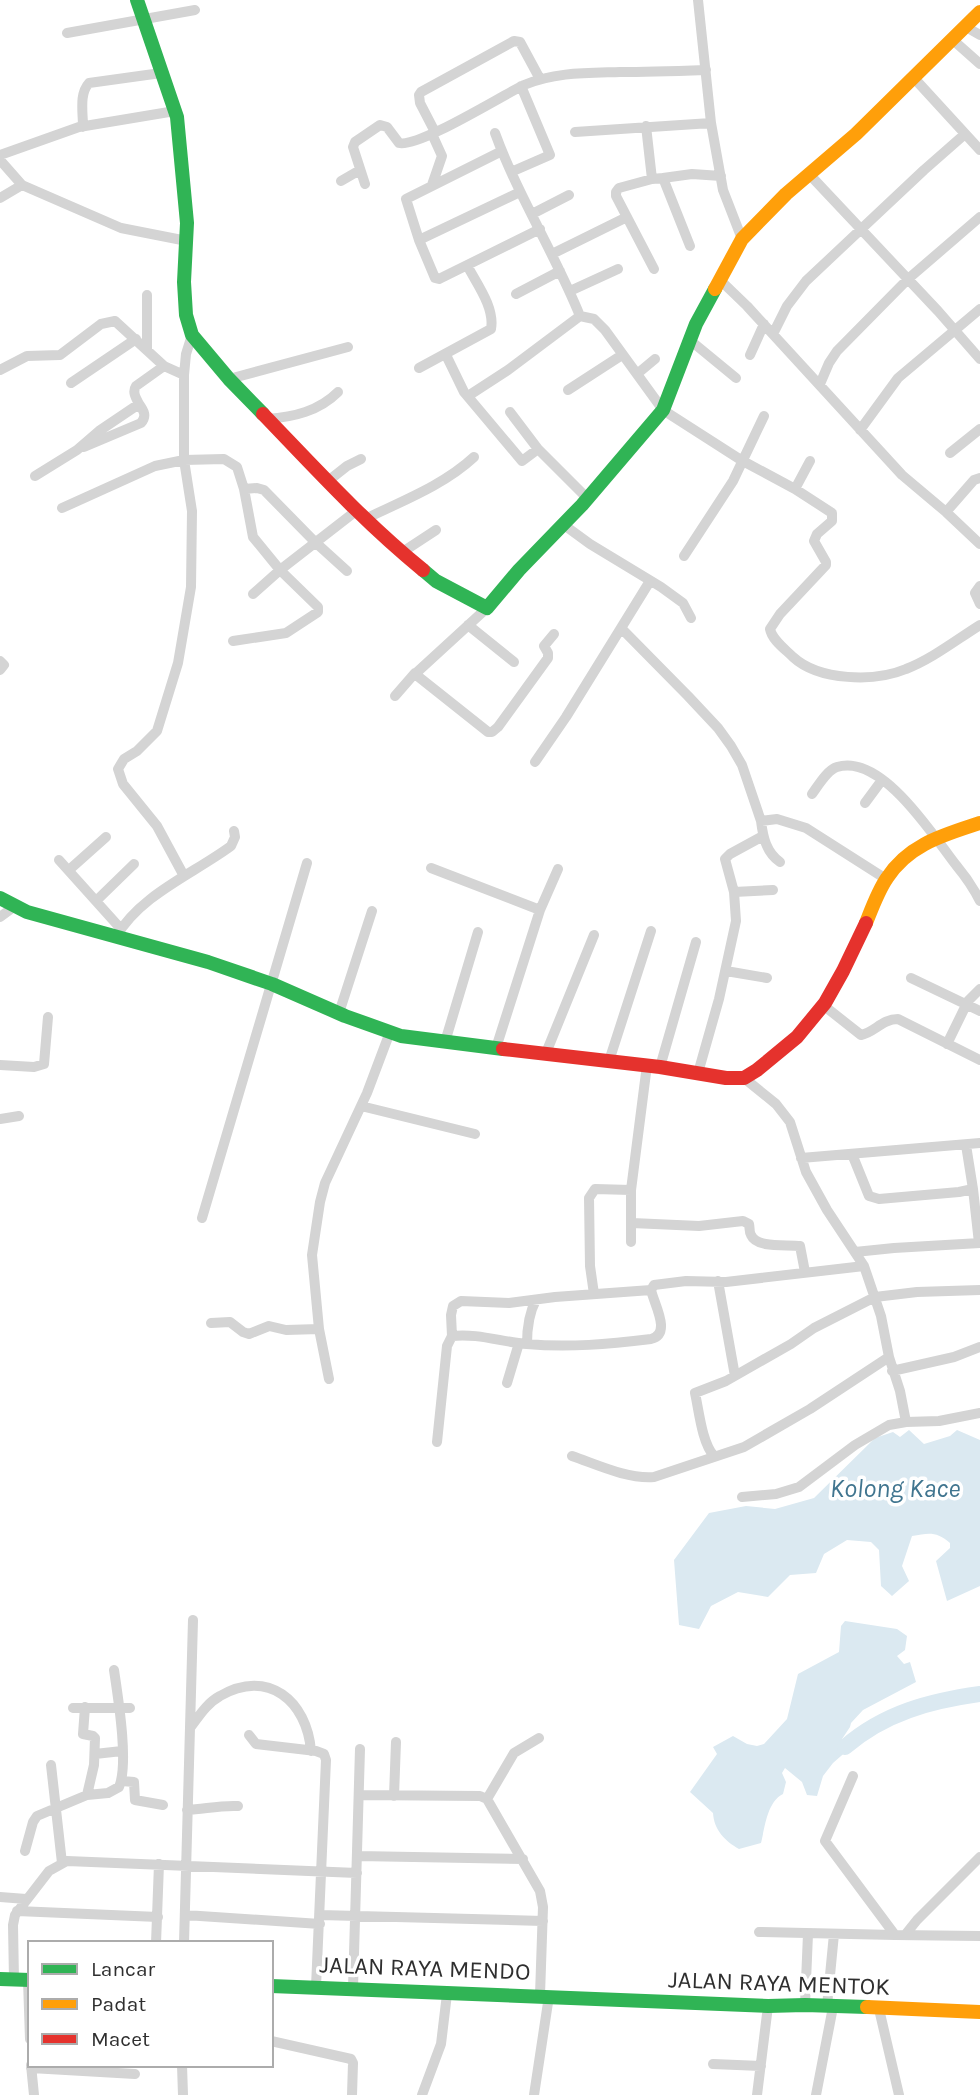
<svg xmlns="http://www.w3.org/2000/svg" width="980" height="2095" viewBox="0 0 980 2095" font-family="Karla,sans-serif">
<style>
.water{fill:#dbe9f1}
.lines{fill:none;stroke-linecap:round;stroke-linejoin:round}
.river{stroke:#dbe9f1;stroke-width:16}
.street{stroke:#d4d4d4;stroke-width:10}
.fast{stroke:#30b455;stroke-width:14}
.slow{stroke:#ff9f0a;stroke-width:14}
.jam{stroke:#e5322d;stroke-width:14}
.labels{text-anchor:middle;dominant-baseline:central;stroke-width:7;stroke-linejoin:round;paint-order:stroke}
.street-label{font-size:24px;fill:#2f2f2f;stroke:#fff}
.water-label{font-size:26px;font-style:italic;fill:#40758f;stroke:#fff}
</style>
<rect width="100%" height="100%" fill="#fff"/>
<path class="water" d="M 909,1430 L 924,1444 L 950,1436 L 957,1430 L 980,1440 L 980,1586 L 947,1601 L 936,1561 L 950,1548 L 950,1543 C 936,1531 929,1533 912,1536 L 902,1566 L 909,1581 L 892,1596 L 881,1586 L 879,1550 L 871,1542 L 847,1540 L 824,1554 L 816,1573 L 790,1575 L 768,1597 L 738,1592 L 711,1606 L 699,1629 L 679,1625 L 674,1560 L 709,1513 L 746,1506 L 775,1509 L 814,1498 L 875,1438 L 893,1432 L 900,1437 Z
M 845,1621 L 897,1629 L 907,1636 L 905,1650 L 897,1656 L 904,1664 L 910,1662 L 916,1682 L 863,1710 L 851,1723 L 850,1727 L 842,1739 L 846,1741 L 855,1730 L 865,1735 L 833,1763 L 823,1776 L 817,1796 L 807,1795 L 802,1782 L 785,1768 L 782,1773 L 786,1782 L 783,1794 C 767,1802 765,1827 761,1843 L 739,1849 C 725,1841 714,1830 713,1813 L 690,1792 L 717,1754 L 713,1747 L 733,1736 L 747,1744 L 757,1746 L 764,1744 L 787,1719 L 798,1674 L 839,1652 L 841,1626 Z"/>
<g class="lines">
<path class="river" d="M 845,1747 C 884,1713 930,1701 980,1694"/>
<path class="street" d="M 698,0 L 711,123 L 723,190 L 742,239
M 966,27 L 980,35
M 67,33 L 195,10
M 953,40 L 980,64
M 914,78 L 980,150
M 646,126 L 652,179
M 83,127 C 83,112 79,94 89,83 L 161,73
M 435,132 L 420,103 L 419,95 L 421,92 L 514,41 L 520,42 L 540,79
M 575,132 L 711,123
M 432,134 L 442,156 L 432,185
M 502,151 L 406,199 L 419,240 L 435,278 L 439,279 L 540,229
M 0,155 L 79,127 L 175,111
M 0,160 L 22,185 L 121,228 L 187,241
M 511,172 L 550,155 L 521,86
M 809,174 L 938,311 L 980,359
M 663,178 L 692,174 L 721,176
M 341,181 L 360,170
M 365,184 L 353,147 L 355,142 L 380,125 L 387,127 L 399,143 C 418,148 501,96 524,85 C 555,72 587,73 620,72 C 648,72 677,71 706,70
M 0,198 L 22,185
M 532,214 L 569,195
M 419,240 L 520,192
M 552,254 L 627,217
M 654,269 L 616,196 L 616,192 L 619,188 L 652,179 L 663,178 L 690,246
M 719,279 L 747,306 L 902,475 L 946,512 L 980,544
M 570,291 L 618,269
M 516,294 L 560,271
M 580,316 L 594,319 L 605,330 L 663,410 L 741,460 L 795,489 L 832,513 L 832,521 L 817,534 L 814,541 L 826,562 L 826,565 L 780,614 L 770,629 C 772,640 785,649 793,657 C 819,681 875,682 906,669 C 932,659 956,640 980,625
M 773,334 L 787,306 L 806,281 L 924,170 L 965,134
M 691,341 L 736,378
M 147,349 L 147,295
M 446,355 L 464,392 L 522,461 L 538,449
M 750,355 L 764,324
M 419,368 L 491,329 C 495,308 477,284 468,267
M 0,370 L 27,356 L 60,355 L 101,324 L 115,321 L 164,366 L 184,375
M 637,374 L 655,359
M 229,379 L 348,347
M 71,383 L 136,339
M 820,384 L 829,363 L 837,351 L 908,279 L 980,217
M 568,390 L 622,355
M 468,396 L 508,370 L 580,316 C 555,254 518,196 495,133
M 510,412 L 538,449 L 588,499
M 267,419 C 294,417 319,411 338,392
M 860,430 L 898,378 L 980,309
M 84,447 L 141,423 C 147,416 144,411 139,404
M 950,453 L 980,429
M 35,476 L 77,450 L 99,431 L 139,404 C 136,398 132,392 136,386 L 164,366
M 328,481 L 347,466 L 361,459
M 244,489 L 257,488 L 264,490 L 315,542 L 347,571
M 795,489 L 810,461
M 62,508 L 155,466 L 184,460 L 224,459 L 237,467 L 244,489 L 253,537 L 280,570 L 318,607 L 318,612 L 286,633 L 233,641
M 946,512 L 974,480 L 980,478
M 365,519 C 402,501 444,485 474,457
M 564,525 L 590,544 L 661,587 L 683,603 L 691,618
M 401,553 L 436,530
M 684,556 L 733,481 L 764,416
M 650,581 L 621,628 L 688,696 L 718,728 L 731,746 L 742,765 L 761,821 L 777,819 L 806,828 L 886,879
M 980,586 L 975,593 L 980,604
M 253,594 L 280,570 L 356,511
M 487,608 L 415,674 L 488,732 L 492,732 L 498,727 L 548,658 L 548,653 L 544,646 L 554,634
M 468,625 L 514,662
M 0,661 L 4,665 L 0,670
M 395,696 L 415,673
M 535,762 L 566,717 L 621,628
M 812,794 C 818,786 827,770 837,767 C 882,753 934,837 956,865 C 966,877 973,887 980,901
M 865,803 L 882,780
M 761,821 C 763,837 766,852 780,862
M 59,860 L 121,929
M 431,868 L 540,910
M 69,870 L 106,837
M 184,876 L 157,826 L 123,784 L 118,769 L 124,759 L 137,751 L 157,731 L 178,663 L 191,587 L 192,511 L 184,460 L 184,375 L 186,354 L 192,335
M 734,892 L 773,890
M 96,901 L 134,864
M 0,917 L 15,906
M 116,937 C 140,895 193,874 231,846 L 235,837 L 234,831
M 726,971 L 767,978
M 911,978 L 980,1011
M 823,1005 L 861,1035 C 875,1032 882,1019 898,1019 L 980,1060
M 339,1013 L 372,911
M 445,1042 L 478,932
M 947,1044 L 968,1001 L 980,989
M 496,1048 L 540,910 L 558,869
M 546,1053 L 594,935
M 609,1061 L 651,931
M 0,1065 L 34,1067 L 44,1064 L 48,1017
M 660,1067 L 696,942
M 698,1073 L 719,999 L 736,921 L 734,892 L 725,859 L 730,854 L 763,836
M 744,1078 L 776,1104 L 790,1122 L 806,1172 L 827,1210 L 864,1266 L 881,1316 L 889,1357 L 900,1391 L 906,1422
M 361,1106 L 475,1134
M 0,1119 L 19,1116
M 852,1154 L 869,1196 L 879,1199 L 959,1192 L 973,1189 L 966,1145
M 801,1158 L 980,1143
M 973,1189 L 979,1243
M 202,1218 L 307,863
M 632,1223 L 699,1226 L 743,1221 L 749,1224 C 750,1228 749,1232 751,1235 C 757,1249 788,1244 800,1246 L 805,1272
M 631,1242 L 631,1190 L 647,1065
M 855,1252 L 894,1248 L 980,1243
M 718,1281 L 735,1376
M 594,1294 L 590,1266 L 589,1198 L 595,1189 L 631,1190
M 211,1323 L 230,1322 L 243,1332 L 249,1334 L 269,1326 L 286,1330 L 319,1329
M 452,1336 L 451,1315 L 453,1306 L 461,1301 L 509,1303 L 555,1297 L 651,1290
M 527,1344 C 527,1329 529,1313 536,1300
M 892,1371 L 954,1357 L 980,1347
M 329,1379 L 319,1329 L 312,1255 L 320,1202 L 325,1183 L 367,1093 L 390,1032
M 507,1383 L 519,1343
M 437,1442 L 447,1346 L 452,1336 C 477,1333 502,1342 527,1344 C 568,1348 610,1344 651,1339 C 672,1334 654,1304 651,1290 L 654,1285 L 686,1281 L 726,1282 L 864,1266
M 572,1456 C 598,1465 627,1479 654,1477 L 744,1447 L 810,1409 L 889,1357
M 714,1456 C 702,1443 699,1411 695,1393 L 726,1381 L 791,1344 L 814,1328 L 875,1297 L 917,1292 L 980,1290
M 742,1497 L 776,1494 L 799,1487 L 855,1445 L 889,1425 L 906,1422 L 939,1421 L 980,1413
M 85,1707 L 83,1734 L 93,1736 L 95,1738 L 94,1765 L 87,1795
M 73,1708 L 130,1708
M 190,1728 C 199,1716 207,1703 220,1696 C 268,1668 307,1701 311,1751
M 249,1735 L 256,1744 L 316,1751 L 324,1754 L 326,1760 L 316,1987
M 95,1754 L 122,1751
M 51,1765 L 62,1863
M 853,1776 L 825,1841 L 895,1935 L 980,1936
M 122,1781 L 134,1782 L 135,1800 L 163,1805
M 359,1795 L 480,1796 L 487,1799 L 540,1891 L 543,1907 L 540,1995
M 394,1796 L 396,1742
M 487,1799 L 514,1753 L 539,1738
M 187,1810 C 205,1809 220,1805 238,1806
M 25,1851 L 33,1822 L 37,1816 L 87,1795 L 108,1793 L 119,1787 C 129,1764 118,1697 114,1670
M 358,1856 L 523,1859
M 0,1897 L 26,1899
M 17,1911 L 158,1917
M 185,1915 L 320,1924
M 320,1915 L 543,1921
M 759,1932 L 895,1935
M 905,1935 L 917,1920 L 980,1857
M 156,1943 L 159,1864
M 184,1943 L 193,1620
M 14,1980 L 13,1925 L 15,1915 L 49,1871 L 67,1861 L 357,1873
M 28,1980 L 30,2039
M 353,1988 L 360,1749
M 805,2005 L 808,1934
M 827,2006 L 834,1934
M 879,2009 L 899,2095
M 271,2041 L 351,2059 L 353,2063 L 352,2095
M 713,2064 L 761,2066
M 31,2065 L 34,2095
M 182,2065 L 183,2095
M 31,2068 L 135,2074
M 422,2095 L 441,2044 L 447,1994
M 534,2095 L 549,1996
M 757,2095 L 768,2006
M 816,2095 L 833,2007"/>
<path class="fast" d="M 137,0 L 177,117 L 187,223 L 184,282 L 186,315 L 192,335 L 229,379 L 263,414
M 423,570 L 436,581 L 487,608 L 519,570 L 582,505 L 663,410 L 696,324 L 715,289
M 0,898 L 27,912 L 208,962 L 272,984 L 345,1016 L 401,1036 L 503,1049
M 0,1979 L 30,1980
M 271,1986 L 768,2006 L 805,2005 L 867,2007"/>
<path class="slow" d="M 715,289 L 742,239 L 786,194 L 856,134 L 980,12
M 866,923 C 872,908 878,891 887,878 C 909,844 944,835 980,823
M 867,2007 L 980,2012"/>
<path class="jam" d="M 263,414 C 315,468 365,523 423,570
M 503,1049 L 660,1067 L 726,1078 L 744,1078 L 757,1070 L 797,1037 L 825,1003 L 843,971 L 866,923"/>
</g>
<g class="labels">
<g class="street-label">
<text transform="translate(425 1968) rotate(2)">JALAN RAYA MENDO</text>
<text transform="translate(779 1983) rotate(2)">JALAN RAYA MENTOK</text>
</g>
<g class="water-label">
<text x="895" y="1488">Kolong Kace</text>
</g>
</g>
<rect x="28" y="1941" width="245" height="126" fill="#ffffff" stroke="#acacac" stroke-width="2"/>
<rect x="42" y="1964" width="35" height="10" fill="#30b455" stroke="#acacac" stroke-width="2"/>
<text x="91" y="1976" font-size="21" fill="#2f2f2f">Lancar</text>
<rect x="42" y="1999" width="35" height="10" fill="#ff9f0a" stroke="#acacac" stroke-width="2"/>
<text x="91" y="2011" font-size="21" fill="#2f2f2f">Padat</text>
<rect x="42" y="2034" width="35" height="10" fill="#e5322d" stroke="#acacac" stroke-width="2"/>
<text x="91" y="2046" font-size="21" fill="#2f2f2f">Macet</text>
</svg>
